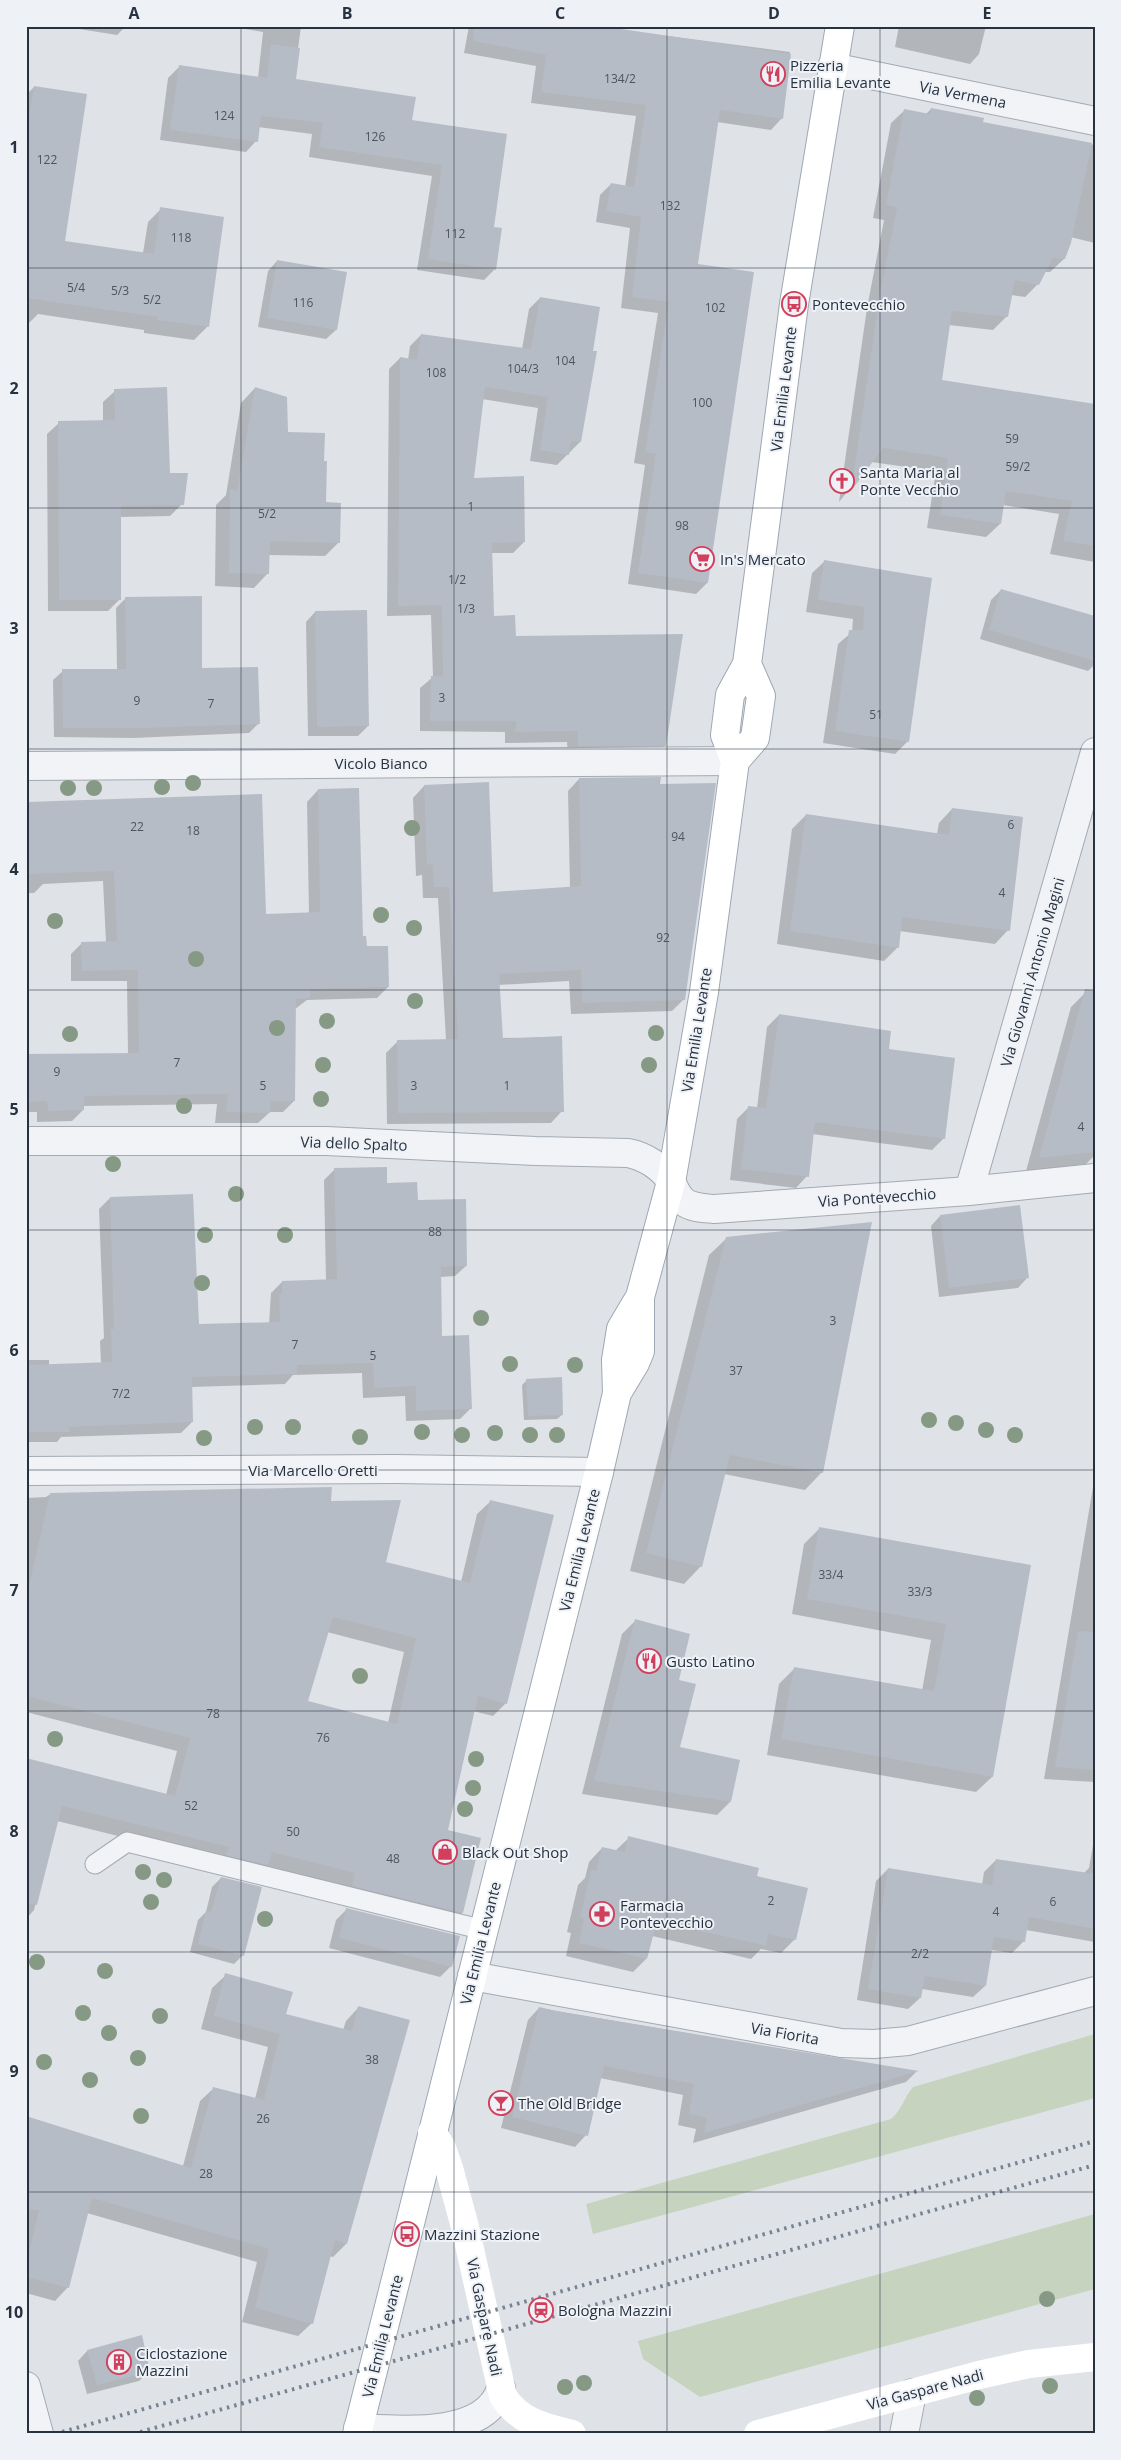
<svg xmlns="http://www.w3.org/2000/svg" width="1121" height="2460" viewBox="0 0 1121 2460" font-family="'Open Sans',sans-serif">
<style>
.green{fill:#c5d3bf}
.shadow{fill:#0003;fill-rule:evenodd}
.building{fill:#b6bcc5;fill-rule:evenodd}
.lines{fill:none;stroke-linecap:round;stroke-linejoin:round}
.lane-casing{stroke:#a4aab2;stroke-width:21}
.street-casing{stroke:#a4aab2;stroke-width:30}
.primary-casing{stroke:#9ea8b4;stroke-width:30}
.lane{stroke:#f1f3f7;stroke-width:19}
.street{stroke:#f1f3f7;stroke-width:28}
.secondary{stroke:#fff;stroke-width:28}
.primary{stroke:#fff;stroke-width:28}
.rail{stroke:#788392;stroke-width:4;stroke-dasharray:2.5 5;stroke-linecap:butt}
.tree{fill:#869985}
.grid{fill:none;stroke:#273140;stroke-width:1;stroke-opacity:0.55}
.labels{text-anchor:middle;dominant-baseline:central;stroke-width:4;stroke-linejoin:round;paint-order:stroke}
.number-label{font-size:12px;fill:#4b5461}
.poi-label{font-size:15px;fill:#273140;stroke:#eef2f6;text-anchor:start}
.street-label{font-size:15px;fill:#273140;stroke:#eef2f6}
.neatline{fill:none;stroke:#273140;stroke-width:2}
.grid-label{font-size:16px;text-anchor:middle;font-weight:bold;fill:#273140}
</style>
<rect width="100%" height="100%" fill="#dfe3e8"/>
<path class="green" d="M 1095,2034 L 1095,2098 L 593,2234 L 586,2204 L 891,2119 C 902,2110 904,2097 913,2087 Z
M 1095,2214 L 1095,2289 L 700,2397 L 643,2359 L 638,2341 Z"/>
<path class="shadow" d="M 60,26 L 126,26 L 117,35 Z
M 226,26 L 301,26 L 294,80 L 411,121 L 493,228 L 495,269 L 484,280 L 417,270 L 432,176 L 309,157 L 312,134 L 258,127 L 256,141 L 246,152 L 160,140 L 168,78 L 179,67 L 258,78 L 263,32 Z
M 469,26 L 591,26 L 790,52 L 782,118 L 771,130 L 717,122 L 697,265 L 707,583 L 696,594 L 628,584 L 645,465 L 634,463 L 658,313 L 621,308 L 630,228 L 596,222 L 600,195 L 611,184 L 625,187 L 636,116 L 531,103 L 536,66 L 464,53 Z
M 899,26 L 986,26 L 979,54 L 970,64 L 895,47 Z
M 34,87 L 63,242 L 143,253 L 148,222 L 161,209 L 223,218 L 207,327 L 194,340 L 144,333 L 144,330 L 38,314 L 26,326 L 26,95 Z
M 931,109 L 982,123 L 1095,145 L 1095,243 L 1070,237 L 1064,259 L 1050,272 L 1045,272 L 1038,284 L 1025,297 L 1011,295 L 1007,316 L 993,330 L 949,325 L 941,381 L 1095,405 L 1095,562 L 1050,554 L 1059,514 L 1003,505 L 1000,524 L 986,537 L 927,528 L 936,471 L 871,462 L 839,502 L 867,308 L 884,220 L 873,218 L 891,123 L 905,110 L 926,114 Z
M 277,261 L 336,330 L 326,339 L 258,327 L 268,271 Z
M 540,298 L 580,442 L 557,465 L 530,461 L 538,408 L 482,399 L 473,479 L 524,542 L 513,553 L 491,553 L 493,617 L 515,638 L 665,745 L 654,756 L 568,757 L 567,742 L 505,743 L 505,732 L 420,731 L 420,688 L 433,677 L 431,615 L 387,616 L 389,369 L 400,358 L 408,360 L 410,346 L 421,335 L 522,349 L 529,309 Z
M 255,388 L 286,433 L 325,503 L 339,542 L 325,556 L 268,555 L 268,573 L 254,588 L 215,586 L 216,505 L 226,495 L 241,403 Z
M 115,391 L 169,475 L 182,504 L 170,516 L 120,517 L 120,599 L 108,611 L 48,611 L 47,434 L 59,423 L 103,421 L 103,402 Z
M 825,561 L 931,580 L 908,741 L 895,754 L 823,743 L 838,644 L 852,632 L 853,619 L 806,612 L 812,573 Z
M 1001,590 L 1095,617 L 1095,664 L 1088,671 L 980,639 L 991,600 Z
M 125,599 L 258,724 L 249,733 L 133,738 L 54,737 L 53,680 L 63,671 L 117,670 L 116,608 Z
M 315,612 L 368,726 L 358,736 L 308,736 L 306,622 Z
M 579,779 L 684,999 L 672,1011 L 571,1014 L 569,981 L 498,985 L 501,1038 L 561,1037 L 562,1111 L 551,1123 L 387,1124 L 386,1053 L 398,1041 L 446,1040 L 438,898 L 423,898 L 422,875 L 416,876 L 413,798 L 424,786 L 492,893 L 570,888 L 568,791 Z
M 318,790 L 362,938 L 388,987 L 377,998 L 307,1000 L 295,1009 L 294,1101 L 283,1112 L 270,1112 L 258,1123 L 215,1123 L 217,1104 L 83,1106 L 83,1110 L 72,1121 L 37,1122 L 37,1112 L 26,1112 L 26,1056 L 128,1054 L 127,981 L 71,981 L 71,954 L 82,943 L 106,942 L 103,881 L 43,884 L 34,893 L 26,893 L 26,804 L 265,915 L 309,914 L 307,802 Z
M 952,809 L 1008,930 L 995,944 L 899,931 L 897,948 L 884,961 L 777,944 L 792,829 L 806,815 L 937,834 L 939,823 Z
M 1085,993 L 1095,996 L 1095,1155 L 1086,1164 L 1026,1171 L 1071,1007 Z
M 779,1015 L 887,1050 L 944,1138 L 932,1150 L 812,1134 L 807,1176 L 796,1188 L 730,1180 L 737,1119 L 749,1107 L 757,1108 L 767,1027 Z
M 335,1169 L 386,1184 L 416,1201 L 466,1266 L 455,1276 L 440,1277 L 441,1337 L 471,1408 L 460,1419 L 406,1421 L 405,1396 L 363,1398 L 362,1373 L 293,1375 L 285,1384 L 191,1387 L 192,1422 L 181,1433 L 61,1437 L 57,1442 L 26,1442 L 26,1360 L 49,1360 L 49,1365 L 101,1364 L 100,1341 L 104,1338 L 99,1209 L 110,1198 L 198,1326 L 269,1324 L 271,1293 L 282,1282 L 326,1281 L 324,1180 Z
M 940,1216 L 1027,1278 L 1018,1288 L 939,1297 L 931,1226 Z
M 727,1238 L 822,1472 L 805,1490 L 724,1474 L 701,1566 L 684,1584 L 630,1571 L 709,1255 Z
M 527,1380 L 562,1415 L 557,1419 L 524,1420 L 522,1385 Z
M 1095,1475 L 1095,1782 L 1044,1779 Z
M 331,1488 L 330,1503 L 385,1563 L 461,1582 L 477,1514 L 491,1501 L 506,1703 L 493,1716 L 473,1711 L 446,1831 L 462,1913 L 448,1926 L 216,1860 L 57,1821 L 34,1910 L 26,1919 L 26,1759 L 166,1795 L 177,1751 L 26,1712 L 26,1498 L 46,1497 L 49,1495 ZM 327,1632 L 404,1652 L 388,1723 L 307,1702 Z
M 820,1528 L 1030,1566 L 992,1777 L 976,1792 L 767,1755 L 779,1684 L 795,1668 L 922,1691 L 931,1640 L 792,1614 L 804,1544 Z
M 635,1621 L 677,1681 L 679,1748 L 730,1802 L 717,1815 L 582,1794 L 622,1634 Z
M 1095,1833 L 1095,1942 L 1026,1930 L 1024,1941 L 1012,1953 L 991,1950 L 985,1986 L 973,1997 L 922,1989 L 920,1998 L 908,2009 L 857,2000 L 876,1881 L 888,1869 L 982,1885 L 984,1872 L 996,1860 L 1083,1874 L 1089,1868 Z
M 629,1838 L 756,1877 L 795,1939 L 781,1953 L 761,1949 L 751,1959 L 652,1936 L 646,1959 L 633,1972 L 566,1956 L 571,1933 L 567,1932 L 578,1885 L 585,1878 L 589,1862 L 602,1848 L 615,1851 Z
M 221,1878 L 243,1955 L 234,1964 L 190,1952 L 198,1920 L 206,1912 L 212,1887 Z
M 347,1909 L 451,1966 L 440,1977 L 329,1948 L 336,1920 Z
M 226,1975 L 285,2015 L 343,2030 L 346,2021 L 359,2007 L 346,2244 L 333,2257 L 329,2256 L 312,2323 L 298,2336 L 242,2322 L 257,2262 L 87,2213 L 68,2287 L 55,2301 L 26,2293 L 26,2117 L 183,2166 L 200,2101 L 214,2088 L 255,2099 L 268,2047 L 201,2029 L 212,1988 Z
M 539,2008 L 916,2072 L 906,2082 L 693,2143 L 696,2129 L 678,2125 L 683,2095 L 600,2078 L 586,2135 L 575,2147 L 501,2128 L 528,2020 Z
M 141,2336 L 149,2371 L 139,2381 L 87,2394 L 78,2361 L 87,2351 Z"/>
<path class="building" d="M 474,26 L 601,26 L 791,54 L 783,119 L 720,110 L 698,264 L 754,272 L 708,583 L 638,573 L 656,454 L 645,452 L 669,302 L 632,297 L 641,217 L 606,211 L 611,183 L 634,187 L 646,105 L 541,92 L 546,55 L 473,41 Z
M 271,44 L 300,48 L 296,79 L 416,97 L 412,120 L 507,134 L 494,227 L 502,228 L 496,270 L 428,259 L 442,165 L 319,147 L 323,123 L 261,116 L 258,142 L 170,130 L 179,65 L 267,78 Z
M 34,86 L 87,94 L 65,241 L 154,254 L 160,207 L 224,217 L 209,327 L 157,320 L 157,317 L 26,298 L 26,135 Z
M 931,108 L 984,118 L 983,122 L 1092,143 L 1071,243 L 1065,259 L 1053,258 L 1039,285 L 1015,280 L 1008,317 L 952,311 L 942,380 L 1095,404 L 1095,546 L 1063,541 L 1072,501 L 1006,491 L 1001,524 L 940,515 L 948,458 L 883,448 L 851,491 L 880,293 L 897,207 L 886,205 L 904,109 L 930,114 Z
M 277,260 L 347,272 L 337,330 L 267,318 Z
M 540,297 L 600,307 L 593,351 L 597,351 L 581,442 L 571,441 L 569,455 L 540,450 L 548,397 L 485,387 L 474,478 L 524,476 L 525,542 L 492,543 L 494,616 L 515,615 L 516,636 L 683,634 L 666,746 L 578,746 L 578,731 L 515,732 L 516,721 L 430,721 L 431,676 L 443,676 L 442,605 L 398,606 L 400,357 L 417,360 L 421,334 L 531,349 Z
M 167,387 L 170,473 L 188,473 L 184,505 L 121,506 L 121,600 L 59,600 L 58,421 L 115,420 L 114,389 Z
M 255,387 L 287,397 L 288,432 L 325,433 L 324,461 L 327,461 L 326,502 L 341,503 L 340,543 L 270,541 L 269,574 L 229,573 L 230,489 L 237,491 Z
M 824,560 L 932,578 L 909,742 L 835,731 L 849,630 L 863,630 L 864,607 L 818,600 Z
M 1001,589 L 1095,616 L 1095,661 L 989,630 Z
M 202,596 L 202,668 L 258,667 L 260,724 L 143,728 L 63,728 L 62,669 L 126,669 L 125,597 Z
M 367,610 L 369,726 L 317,727 L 315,611 Z
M 661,777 L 660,784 L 716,783 L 685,1000 L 582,1003 L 581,970 L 499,974 L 503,1039 L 562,1036 L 564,1112 L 398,1113 L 397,1040 L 458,1039 L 449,887 L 434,887 L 433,864 L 427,865 L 424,785 L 489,782 L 493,892 L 581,886 L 579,778 Z
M 359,788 L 363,936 L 366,936 L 367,946 L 388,946 L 389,987 L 310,989 L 310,998 L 296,999 L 295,1101 L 271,1101 L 270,1113 L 226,1112 L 228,1094 L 84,1096 L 84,1110 L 48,1111 L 47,1101 L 26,1102 L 26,1054 L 139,1053 L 138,970 L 82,971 L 81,942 L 117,941 L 114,871 L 26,874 L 26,802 L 262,794 L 266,914 L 320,912 L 318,789 Z
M 952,808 L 1023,817 L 1010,931 L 902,917 L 899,948 L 790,931 L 806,814 L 949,835 Z
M 1085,989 L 1095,990 L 1095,1152 L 1039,1158 Z
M 779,1014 L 891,1031 L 889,1049 L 955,1058 L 945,1139 L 815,1122 L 809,1177 L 741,1169 L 748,1106 L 766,1108 Z
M 387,1167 L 387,1183 L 417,1182 L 418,1200 L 466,1199 L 467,1266 L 441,1267 L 442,1336 L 469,1335 L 472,1409 L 416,1411 L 416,1386 L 374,1388 L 373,1363 L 297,1365 L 297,1374 L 192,1377 L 193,1422 L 69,1427 L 69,1432 L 26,1432 L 26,1365 L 112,1362 L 111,1329 L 114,1329 L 110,1197 L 193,1194 L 199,1324 L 280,1322 L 279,1294 L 282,1294 L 282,1281 L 337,1279 L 334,1168 Z
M 1020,1205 L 1029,1278 L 949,1288 L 940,1215 Z
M 872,1222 L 823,1473 L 730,1455 L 702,1567 L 646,1553 L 726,1237 Z
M 562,1377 L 563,1415 L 528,1416 L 526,1379 Z
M 332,1487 L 331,1501 L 401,1500 L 386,1562 L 470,1583 L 490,1500 L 554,1515 L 507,1704 L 478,1696 L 448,1830 L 481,1838 L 463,1913 L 352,1886 L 355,1873 L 272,1852 L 268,1865 L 226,1855 L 229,1847 L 62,1806 L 37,1905 L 26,1903 L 26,1758 L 175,1796 L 190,1738 L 26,1696 L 26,1599 L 50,1493 ZM 333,1617 L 416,1638 L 397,1724 L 308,1701 Z
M 819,1527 L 1031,1565 L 993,1777 L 781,1739 L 794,1667 L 934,1691 L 946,1624 L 807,1599 Z
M 635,1619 L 690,1634 L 679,1680 L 696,1684 L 680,1747 L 740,1760 L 731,1802 L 594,1781 Z
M 1078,1631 L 1095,1632 L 1095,1770 L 1055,1767 Z
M 628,1836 L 759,1868 L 757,1876 L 808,1888 L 796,1940 L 768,1934 L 766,1946 L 657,1921 L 647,1959 L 579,1943 L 584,1919 L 580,1918 L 591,1870 L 596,1871 L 602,1847 L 625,1852 Z
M 996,1859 L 1095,1874 L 1095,1929 L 1029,1917 L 1025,1942 L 994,1937 L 986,1986 L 925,1976 L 921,1998 L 868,1989 L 888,1868 L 992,1885 Z
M 221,1877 L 262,1887 L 244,1956 L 198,1944 L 206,1910 L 211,1912 Z
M 346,1908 L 460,1936 L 452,1967 L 339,1938 Z
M 225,1973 L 293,1992 L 286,2014 L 352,2031 L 358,2006 L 410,2020 L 347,2244 L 335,2240 L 313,2324 L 255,2308 L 269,2249 L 92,2198 L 69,2288 L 26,2277 L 26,2264 L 39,2211 L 26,2208 L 26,2116 L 191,2168 L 213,2087 L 264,2100 L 280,2034 L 214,2016 Z
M 539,2007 L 561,2012 L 919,2071 L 704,2133 L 707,2118 L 689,2114 L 694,2084 L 604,2066 L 588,2136 L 512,2117 Z
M 142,2335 L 150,2372 L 97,2385 L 87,2350 Z"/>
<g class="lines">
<defs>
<path id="lane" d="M 95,1864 L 127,1842 L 484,1930"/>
<path id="street" d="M 832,67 L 1095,121
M 26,766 L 735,761
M 26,1141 L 326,1141 L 536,1151 L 628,1153 C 644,1156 663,1167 672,1183 C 675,1190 677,1196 684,1202 C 693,1208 703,1208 714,1209 L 969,1191 L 1095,1178
M 969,1191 L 1095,752
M 26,1471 L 395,1469 L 599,1472
M 472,1976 L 841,2043 L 874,2044 L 908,2041 L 1095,1991
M 26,2386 L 39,2434
M 358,2428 C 398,2430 487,2439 501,2388
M 904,2434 L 912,2393"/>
<path id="primary" d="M 735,761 L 755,738 L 761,696 L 747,664
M 617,1393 L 635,1363 L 640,1351 L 640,1297
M 357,2434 L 599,1472 L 617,1393 L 616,1360 L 621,1329 L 640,1297 L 671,1182 L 704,992 L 735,761 L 725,735 L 730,695 L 747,664 L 794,304 L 840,26"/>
</defs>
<use href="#lane" class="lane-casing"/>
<use href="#street" class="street-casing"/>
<use href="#primary" class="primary-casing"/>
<use href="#lane" class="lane"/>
<use href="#street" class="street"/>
<path class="secondary" d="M 432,2132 L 442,2148 L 449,2168 L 465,2227 L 503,2396 C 519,2422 545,2427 572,2434
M 758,2434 L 979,2375 L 1029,2364 L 1095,2357"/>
<use href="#primary" class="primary"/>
<path class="rail" d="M 55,2434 L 1095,2141
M 133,2434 L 1095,2165"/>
</g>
<g class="tree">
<circle cx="193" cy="783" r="8"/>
<circle cx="162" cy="787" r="8"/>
<circle cx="68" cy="788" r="8"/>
<circle cx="94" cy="788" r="8"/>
<circle cx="412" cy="828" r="8"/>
<circle cx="381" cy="915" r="8"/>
<circle cx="55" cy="921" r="8"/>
<circle cx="414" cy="928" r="8"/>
<circle cx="196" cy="959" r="8"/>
<circle cx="415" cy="1001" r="8"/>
<circle cx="327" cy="1021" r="8"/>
<circle cx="277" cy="1028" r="8"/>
<circle cx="656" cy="1033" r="8"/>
<circle cx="70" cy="1034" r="8"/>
<circle cx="323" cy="1065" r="8"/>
<circle cx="649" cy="1065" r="8"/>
<circle cx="321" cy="1099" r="8"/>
<circle cx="184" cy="1106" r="8"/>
<circle cx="113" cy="1164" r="8"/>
<circle cx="236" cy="1194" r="8"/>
<circle cx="205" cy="1235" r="8"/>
<circle cx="285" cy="1235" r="8"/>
<circle cx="202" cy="1283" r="8"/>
<circle cx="481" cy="1318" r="8"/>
<circle cx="510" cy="1364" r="8"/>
<circle cx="575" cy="1365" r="8"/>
<circle cx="929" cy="1420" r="8"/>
<circle cx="956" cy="1423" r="8"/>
<circle cx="255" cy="1427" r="8"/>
<circle cx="293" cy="1427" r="8"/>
<circle cx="986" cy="1430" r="8"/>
<circle cx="422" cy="1432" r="8"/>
<circle cx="495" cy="1433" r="8"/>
<circle cx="462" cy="1435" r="8"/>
<circle cx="530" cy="1435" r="8"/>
<circle cx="557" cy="1435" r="8"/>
<circle cx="1015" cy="1435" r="8"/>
<circle cx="360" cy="1437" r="8"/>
<circle cx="204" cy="1438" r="8"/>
<circle cx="360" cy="1676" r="8"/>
<circle cx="55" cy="1739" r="8"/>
<circle cx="476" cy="1759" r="8"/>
<circle cx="473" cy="1788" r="8"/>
<circle cx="465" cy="1809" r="8"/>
<circle cx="143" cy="1872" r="8"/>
<circle cx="164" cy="1880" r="8"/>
<circle cx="151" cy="1902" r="8"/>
<circle cx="265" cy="1919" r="8"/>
<circle cx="37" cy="1962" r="8"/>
<circle cx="105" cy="1971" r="8"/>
<circle cx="83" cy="2013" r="8"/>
<circle cx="160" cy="2016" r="8"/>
<circle cx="109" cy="2033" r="8"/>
<circle cx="138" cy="2058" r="8"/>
<circle cx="44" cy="2062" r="8"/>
<circle cx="90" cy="2080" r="8"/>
<circle cx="141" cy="2116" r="8"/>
<circle cx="1047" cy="2299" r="8"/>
<circle cx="584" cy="2383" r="8"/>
<circle cx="1050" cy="2386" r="8"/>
<circle cx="565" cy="2387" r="8"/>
<circle cx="977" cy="2398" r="8"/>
</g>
<path class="grid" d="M 241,26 L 241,2434M 454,26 L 454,2434M 667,26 L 667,2434M 880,26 L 880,2434M 26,268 L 1095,268M 26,508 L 1095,508M 26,749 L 1095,749M 26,990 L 1095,990M 26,1230 L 1095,1230M 26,1470 L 1095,1470M 26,1711 L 1095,1711M 26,1952 L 1095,1952M 26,2192 L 1095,2192"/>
<defs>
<symbol id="restaurant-ring" viewBox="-11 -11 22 22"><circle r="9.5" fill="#eef2f6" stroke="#d23f5c" stroke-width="1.5"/><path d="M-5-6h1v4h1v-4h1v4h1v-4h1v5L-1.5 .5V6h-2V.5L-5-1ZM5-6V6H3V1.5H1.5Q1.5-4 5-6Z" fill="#d23f5c"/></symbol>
<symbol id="bus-ring" viewBox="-11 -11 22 22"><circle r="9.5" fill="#eef2f6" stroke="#d23f5c" stroke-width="1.5"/><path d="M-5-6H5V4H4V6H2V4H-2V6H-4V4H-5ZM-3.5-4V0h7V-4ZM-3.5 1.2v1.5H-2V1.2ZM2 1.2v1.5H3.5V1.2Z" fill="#d23f5c"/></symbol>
<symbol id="church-ring" viewBox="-11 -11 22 22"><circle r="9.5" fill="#eef2f6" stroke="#d23f5c" stroke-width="1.5"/><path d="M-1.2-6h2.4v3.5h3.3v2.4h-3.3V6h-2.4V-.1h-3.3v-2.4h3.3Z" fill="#d23f5c"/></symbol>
<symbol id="supermarket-ring" viewBox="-11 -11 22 22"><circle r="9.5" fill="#eef2f6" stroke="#d23f5c" stroke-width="1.5"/><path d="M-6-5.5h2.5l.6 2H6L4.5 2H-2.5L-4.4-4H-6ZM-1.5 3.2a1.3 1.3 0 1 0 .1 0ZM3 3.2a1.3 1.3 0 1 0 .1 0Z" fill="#d23f5c"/></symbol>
<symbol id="shop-ring" viewBox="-11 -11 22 22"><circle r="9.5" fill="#eef2f6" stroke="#d23f5c" stroke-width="1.5"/><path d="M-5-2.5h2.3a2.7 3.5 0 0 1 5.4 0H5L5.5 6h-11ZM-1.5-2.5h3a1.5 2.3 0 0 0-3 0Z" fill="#d23f5c"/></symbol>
<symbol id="pharmacy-ring" viewBox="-11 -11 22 22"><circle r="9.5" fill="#eef2f6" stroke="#d23f5c" stroke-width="1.5"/><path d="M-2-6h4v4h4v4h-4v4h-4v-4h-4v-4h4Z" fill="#d23f5c"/></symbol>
<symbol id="bar-ring" viewBox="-11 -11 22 22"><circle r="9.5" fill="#eef2f6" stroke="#d23f5c" stroke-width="1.5"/><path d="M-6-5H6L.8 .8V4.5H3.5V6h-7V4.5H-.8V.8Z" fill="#d23f5c"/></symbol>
<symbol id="station-ring" viewBox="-11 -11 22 22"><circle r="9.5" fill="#eef2f6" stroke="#d23f5c" stroke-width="1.5"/><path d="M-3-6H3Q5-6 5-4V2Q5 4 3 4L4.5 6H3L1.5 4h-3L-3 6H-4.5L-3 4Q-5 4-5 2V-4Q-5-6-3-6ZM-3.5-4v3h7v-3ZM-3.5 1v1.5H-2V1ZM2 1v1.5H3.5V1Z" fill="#d23f5c"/></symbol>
<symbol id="building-ring" viewBox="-11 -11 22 22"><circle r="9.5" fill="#eef2f6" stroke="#d23f5c" stroke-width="1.5"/><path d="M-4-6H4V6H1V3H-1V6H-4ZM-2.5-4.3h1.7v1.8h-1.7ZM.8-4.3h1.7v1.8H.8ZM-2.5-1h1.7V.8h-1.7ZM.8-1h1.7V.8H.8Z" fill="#d23f5c"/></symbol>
</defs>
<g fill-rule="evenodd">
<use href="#restaurant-ring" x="759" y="60" width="28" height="28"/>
<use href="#bus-ring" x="780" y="290" width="28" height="28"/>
<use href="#church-ring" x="828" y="467" width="28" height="28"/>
<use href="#supermarket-ring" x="688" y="545" width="28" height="28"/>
<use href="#restaurant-ring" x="635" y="1647" width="28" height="28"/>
<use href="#shop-ring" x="431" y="1838" width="28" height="28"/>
<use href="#pharmacy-ring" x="588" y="1900" width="28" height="28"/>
<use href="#bar-ring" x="487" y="2089" width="28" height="28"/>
<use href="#bus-ring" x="393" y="2220" width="28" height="28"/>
<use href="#station-ring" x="527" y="2296" width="28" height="28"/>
<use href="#building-ring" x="105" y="2348" width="28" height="28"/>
</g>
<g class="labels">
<g class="number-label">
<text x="620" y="78">134/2</text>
<text x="224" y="115">124</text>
<text x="375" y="136">126</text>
<text x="47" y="159">122</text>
<text x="670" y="205">132</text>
<text x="455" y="233">112</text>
<text x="181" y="237">118</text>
<text x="76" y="287">5/4</text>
<text x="120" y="290">5/3</text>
<text x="152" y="299">5/2</text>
<text x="303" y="302">116</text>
<text x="715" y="307">102</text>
<text x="565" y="360">104</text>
<text x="523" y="368">104/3</text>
<text x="436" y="372">108</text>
<text x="702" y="402">100</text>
<text x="1012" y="438">59</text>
<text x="1018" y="466">59/2</text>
<text x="471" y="506">1</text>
<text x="267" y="513">5/2</text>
<text x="682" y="525">98</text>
<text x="457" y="579">1/2</text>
<text x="466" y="608">1/3</text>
<text x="442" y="697">3</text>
<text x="137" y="700">9</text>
<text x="211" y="703">7</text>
<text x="876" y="714">51</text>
<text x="1011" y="824">6</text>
<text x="137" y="826">22</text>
<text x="193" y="830">18</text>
<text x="678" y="836">94</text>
<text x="1002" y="892">4</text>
<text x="663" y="937">92</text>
<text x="177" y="1062">7</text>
<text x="57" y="1071">9</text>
<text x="263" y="1085">5</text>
<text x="414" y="1085">3</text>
<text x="507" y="1085">1</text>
<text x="1081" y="1126">4</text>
<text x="435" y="1231">88</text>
<text x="833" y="1320">3</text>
<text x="295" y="1344">7</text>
<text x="373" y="1355">5</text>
<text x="736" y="1370">37</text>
<text x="121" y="1393">7/2</text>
<text x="831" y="1574">33/4</text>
<text x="920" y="1591">33/3</text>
<text x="213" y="1713">78</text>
<text x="323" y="1737">76</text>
<text x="191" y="1805">52</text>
<text x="293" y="1831">50</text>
<text x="393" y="1858">48</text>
<text x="771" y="1900">2</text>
<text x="1053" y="1901">6</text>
<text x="996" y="1911">4</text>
<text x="920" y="1953">2/2</text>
<text x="372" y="2059">38</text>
<text x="263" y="2118">26</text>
<text x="206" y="2173">28</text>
</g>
<g class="poi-label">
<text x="790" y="65">Pizzeria<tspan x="790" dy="17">Emilia Levante</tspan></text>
<text x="812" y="304">Pontevecchio</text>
<text x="860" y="472">Santa Maria al<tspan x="860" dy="17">Ponte Vecchio</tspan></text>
<text x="720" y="559">In's Mercato</text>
<text x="666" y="1661">Gusto Latino</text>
<text x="462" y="1852">Black Out Shop</text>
<text x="620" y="1905">Farmacia<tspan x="620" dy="17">Pontevecchio</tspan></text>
<text x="518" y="2103">The Old Bridge</text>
<text x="424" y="2234">Mazzini Stazione</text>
<text x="558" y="2310">Bologna Mazzini</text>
<text x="136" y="2353">Ciclostazione<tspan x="136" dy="17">Mazzini</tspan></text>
</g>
<g class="street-label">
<text transform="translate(963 94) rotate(11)">Via Vermena</text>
<text transform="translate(783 389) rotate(-83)">Via Emilia Levante</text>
<text x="381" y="763">Vicolo Bianco</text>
<text transform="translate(1032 972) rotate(-74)">Via Giovanni Antonio Magini</text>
<text transform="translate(696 1030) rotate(-81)">Via Emilia Levante</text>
<text transform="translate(354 1143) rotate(2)">Via dello Spalto</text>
<text transform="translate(877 1197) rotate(-4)">Via Pontevecchio</text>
<text x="313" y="1470">Via Marcello Oretti</text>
<text transform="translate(579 1550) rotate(-76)">Via Emilia Levante</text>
<text transform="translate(480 1943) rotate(-76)">Via Emilia Levante</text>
<text transform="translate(785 2033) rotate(10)">Via Fiorita</text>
<text transform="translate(485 2317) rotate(78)">Via Gaspare Nadi</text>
<text transform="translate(382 2336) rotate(-76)">Via Emilia Levante</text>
<text transform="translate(925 2389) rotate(-15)">Via Gaspare Nadi</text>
</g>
</g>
<rect width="1121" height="2460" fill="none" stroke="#eef2f6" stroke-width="55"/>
<rect x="28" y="28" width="1066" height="2404" class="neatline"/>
<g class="grid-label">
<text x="134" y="19">A</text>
<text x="347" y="19">B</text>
<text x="560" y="19">C</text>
<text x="774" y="19">D</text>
<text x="987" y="19">E</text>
<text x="14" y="153">1</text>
<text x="14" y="394">2</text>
<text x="14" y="634">3</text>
<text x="14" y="875">4</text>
<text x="14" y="1115">5</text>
<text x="14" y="1356">6</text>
<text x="14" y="1596">7</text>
<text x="14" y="1837">8</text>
<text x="14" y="2077">9</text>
<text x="14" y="2318">10</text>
</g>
</svg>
